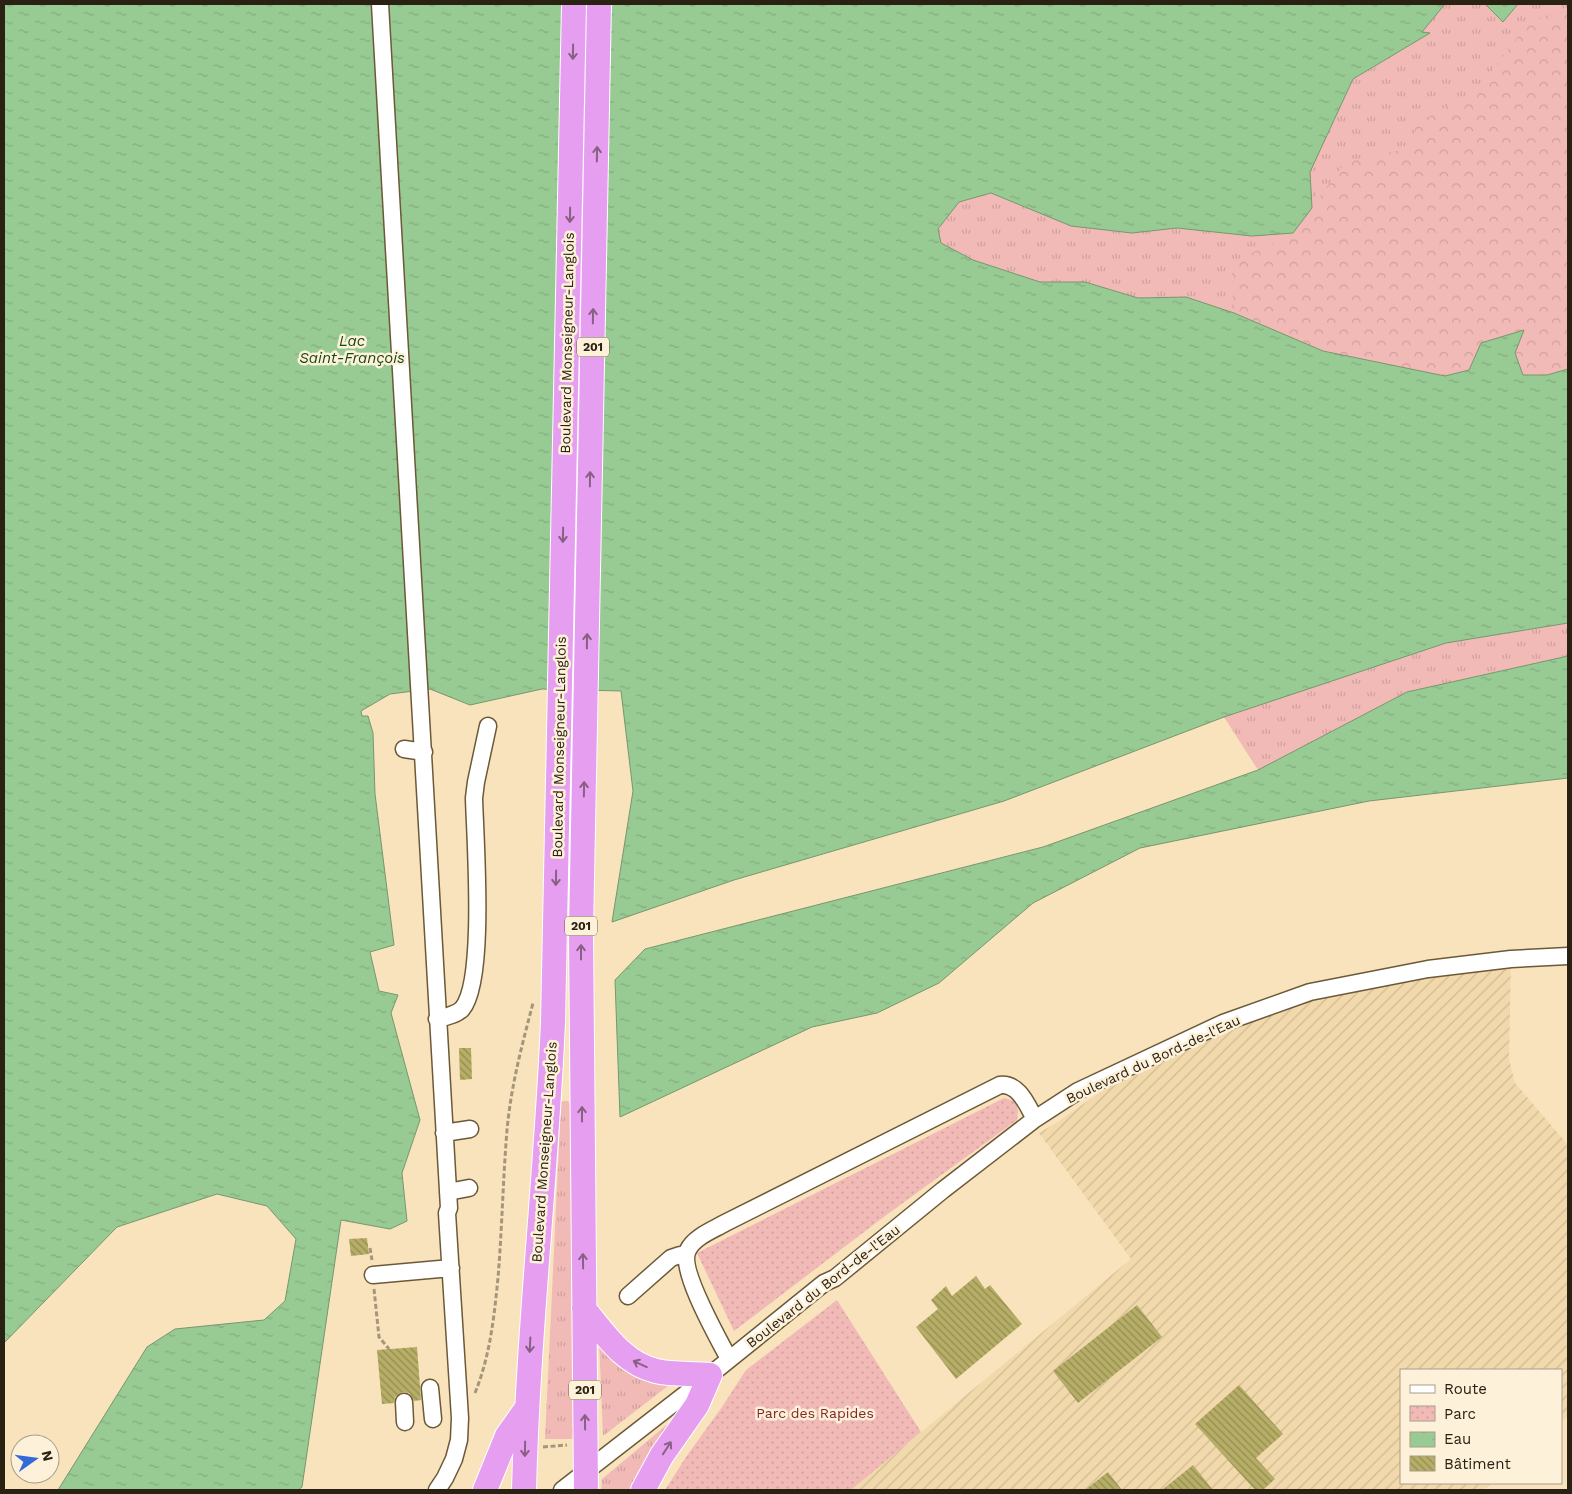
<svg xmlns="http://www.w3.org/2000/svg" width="1572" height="1494" viewBox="0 0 1572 1494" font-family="'Work Sans',sans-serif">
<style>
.industrial{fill:url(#industrial-furrows)}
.grass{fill:url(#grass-tufts)}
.forest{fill:url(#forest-crowns)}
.park{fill:url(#park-dots)}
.water{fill:url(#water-ripples);stroke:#77976c}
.building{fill:url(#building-back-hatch)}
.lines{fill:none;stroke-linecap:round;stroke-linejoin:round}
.minor-casing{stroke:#6c5937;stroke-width:19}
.highway-casing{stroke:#fff;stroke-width:26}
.path{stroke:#a69679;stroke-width:3;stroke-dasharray:5 2.5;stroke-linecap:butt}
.minor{stroke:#fff;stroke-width:16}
.highway{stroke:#e69ef1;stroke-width:24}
.oneway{stroke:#886082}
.labels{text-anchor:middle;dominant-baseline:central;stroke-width:5;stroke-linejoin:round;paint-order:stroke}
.shield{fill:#fef1da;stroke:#695f4e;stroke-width:1}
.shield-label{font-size:12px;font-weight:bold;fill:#292112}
.street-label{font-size:14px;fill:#292112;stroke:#fef1da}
.park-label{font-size:14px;fill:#80272b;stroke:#fef1da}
.water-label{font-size:15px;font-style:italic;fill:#154712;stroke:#fef1da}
</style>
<defs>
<pattern id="industrial-furrows" width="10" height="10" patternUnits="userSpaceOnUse" patternTransform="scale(1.25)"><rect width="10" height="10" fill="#f2d9ac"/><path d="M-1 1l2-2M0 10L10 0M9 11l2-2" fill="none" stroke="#d0ba93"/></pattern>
<pattern id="grass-tufts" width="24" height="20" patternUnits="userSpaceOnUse" patternTransform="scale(1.25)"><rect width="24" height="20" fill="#f1bab7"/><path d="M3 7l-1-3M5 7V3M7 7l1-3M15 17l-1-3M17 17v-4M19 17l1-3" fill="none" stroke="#cfa09c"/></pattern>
<pattern id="forest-crowns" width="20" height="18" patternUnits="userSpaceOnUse" patternTransform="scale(1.25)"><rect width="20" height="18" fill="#f1bab7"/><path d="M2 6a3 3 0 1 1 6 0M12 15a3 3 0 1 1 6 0" fill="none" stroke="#cfa09c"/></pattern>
<pattern id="park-dots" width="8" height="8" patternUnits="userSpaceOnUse" patternTransform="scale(1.25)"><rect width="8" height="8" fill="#f1bab7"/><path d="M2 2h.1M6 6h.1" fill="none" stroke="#cfa09c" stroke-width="1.8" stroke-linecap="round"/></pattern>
<pattern id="water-ripples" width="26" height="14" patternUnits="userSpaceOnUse" patternTransform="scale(1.25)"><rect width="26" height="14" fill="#98ca93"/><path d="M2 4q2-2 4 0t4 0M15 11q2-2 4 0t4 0" fill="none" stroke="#83ad7e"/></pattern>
<pattern id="building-back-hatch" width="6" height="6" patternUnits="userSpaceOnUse" patternTransform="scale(1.25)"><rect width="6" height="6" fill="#b6ad66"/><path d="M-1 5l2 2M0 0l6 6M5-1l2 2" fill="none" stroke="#948c53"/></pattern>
</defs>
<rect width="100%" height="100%" fill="#f8e3bc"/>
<path class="industrial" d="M 1511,959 L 1509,1059 L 1515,1083 L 1568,1145 L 1568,1416 L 1561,1422 L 1561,1370 L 1401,1370 L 1401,1483 L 1492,1483 L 1483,1490 L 851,1490 L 1131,1259 L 1039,1133 L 1056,1123 L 1148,1059 L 1310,992 Z"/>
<path class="grass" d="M 1445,4 L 1485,4 L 1503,22 L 1518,4 L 1568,4 L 1568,369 L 1481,343 L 1323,351 L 1234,313 L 1186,297 L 1138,298 L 1085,282 L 1040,283 L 973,260 L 941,243 L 938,229 L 959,202 L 991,193 L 1071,226 L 1132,233 L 1177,228 L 1252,236 L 1312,208 L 1310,172 L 1353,79 L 1430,33 L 1421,32 Z
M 1568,623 L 1568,656 L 1407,692 L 1258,770 L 1224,717 L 1446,643 Z
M 563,1101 L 568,1101 L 570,1104 L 573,1439 L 545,1439 L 561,1102 Z
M 599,1339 L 677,1379 L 603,1436 Z
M 682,1412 L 635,1490 L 601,1490 L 602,1479 Z"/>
<path class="forest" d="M 1568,7 L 1568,369 L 1547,375 L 1523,375 L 1515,353 L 1524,331 L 1469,371 L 1445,376 L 1323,351 L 1234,313 L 1231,263 L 1293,233 L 1346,161 L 1411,148 L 1416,124 L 1478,89 L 1529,22 Z"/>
<path class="park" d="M 1004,1098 L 1015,1101 L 1018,1111 L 1017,1120 L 885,1216 L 734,1331 L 697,1253 Z
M 837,1300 L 921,1432 L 851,1490 L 665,1490 L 686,1457 L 722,1407 L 746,1370 Z"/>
<path class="water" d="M 4,4 L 1445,4 L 1422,32 L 1430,33 L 1353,79 L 1310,172 L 1312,208 L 1293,233 L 1252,236 L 1177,228 L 1132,233 L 1071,226 L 991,193 L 959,202 L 938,229 L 941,243 L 973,260 L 1040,282 L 1085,282 L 1138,298 L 1186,297 L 1234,313 L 1323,351 L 1445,376 L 1469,370 L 1481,343 L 1524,330 L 1515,353 L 1523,375 L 1547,375 L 1568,369 L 1568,623 L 1446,643 L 1224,717 L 1004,801 L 734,880 L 612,922 L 633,791 L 621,691 L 542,689 L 470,705 L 430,689 L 390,694 L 361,711 L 362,716 L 368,716 L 373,733 L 375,794 L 394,945 L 370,952 L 379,991 L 398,995 L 391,1013 L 420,1120 L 402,1173 L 407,1221 L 390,1229 L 341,1220 L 302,1487 L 298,1490 L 58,1490 L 147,1347 L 175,1329 L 264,1320 L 285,1301 L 296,1239 L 267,1206 L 217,1194 L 117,1227 L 4,1343 Z
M 1485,4 L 1518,4 L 1503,22 Z
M 1568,656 L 1568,778 L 1369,801 L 1140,848 L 1033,903 L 939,983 L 877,1013 L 812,1027 L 620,1117 L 615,980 L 645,949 L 1043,847 L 1258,770 L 1407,692 Z"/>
<path class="building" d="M 459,1048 L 471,1048 L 472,1079 L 460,1080 Z
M 367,1238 L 369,1254 L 351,1256 L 349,1239 Z
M 976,1276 L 985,1289 L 990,1285 L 1022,1324 L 956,1379 L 916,1327 L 938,1309 L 931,1300 L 946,1286 L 952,1296 Z
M 1137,1305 L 1162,1337 L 1078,1403 L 1053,1371 Z
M 417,1347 L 421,1400 L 414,1401 L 409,1393 L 403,1392 L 395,1397 L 394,1403 L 382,1404 L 377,1350 Z
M 1239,1385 L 1283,1434 L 1256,1458 L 1275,1479 L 1263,1490 L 1255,1490 L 1195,1424 Z
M 1193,1465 L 1213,1490 L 1162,1490 Z
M 1108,1472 L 1122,1490 L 1085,1490 Z"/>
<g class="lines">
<defs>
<path id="minor" d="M 380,4 L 449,1208 L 447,1213 L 460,1418 L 459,1440 L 454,1459 L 445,1478 L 437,1490
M 404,749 L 424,752
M 437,1019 C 445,1017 456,1015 462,1009 C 486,982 475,838 474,798 L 476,782 L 488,726
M 444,1133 L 470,1129
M 448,1192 L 469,1188
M 373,1275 L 451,1268
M 628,1296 L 671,1258 L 680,1255 L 686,1255
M 729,1359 C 719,1340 678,1268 688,1250 C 694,1237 713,1230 725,1223 L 1000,1085 C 1019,1083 1027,1105 1035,1119
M 430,1388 L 433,1419
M 404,1402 L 405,1422
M 562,1490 L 710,1375 L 824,1283 L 835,1278 L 943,1190 L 1035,1119 L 1078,1091 L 1223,1023 L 1310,992 L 1428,969 L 1511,959 L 1568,956"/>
<path id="highway" d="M 584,1309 C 605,1334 623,1363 656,1371 C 673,1375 693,1373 710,1375 L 697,1405 L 662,1455 L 643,1490
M 485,1490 L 507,1436 L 526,1409
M 524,1490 C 528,1333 546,1179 553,1022 L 574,4
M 586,1490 L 581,931 L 599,4"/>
</defs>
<use href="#minor" class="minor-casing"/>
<use href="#highway" class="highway-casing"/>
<path class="path" d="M 370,1248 L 372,1260
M 374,1289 L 379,1337 L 389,1349
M 475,1393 C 490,1356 494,1318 498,1278 C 502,1229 503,1179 507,1130 C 511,1086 522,1045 533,1003
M 543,1447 L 567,1445"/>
<use href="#minor" class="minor"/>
<use href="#highway" class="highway"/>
</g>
<defs><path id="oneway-shaft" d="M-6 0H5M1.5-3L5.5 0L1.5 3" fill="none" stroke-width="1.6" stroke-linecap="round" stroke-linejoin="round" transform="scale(1.25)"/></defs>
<g class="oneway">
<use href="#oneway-shaft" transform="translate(573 52) rotate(91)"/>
<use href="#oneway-shaft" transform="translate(597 154) rotate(-89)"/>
<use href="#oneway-shaft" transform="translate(570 215) rotate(91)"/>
<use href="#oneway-shaft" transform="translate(593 316) rotate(-89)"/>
<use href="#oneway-shaft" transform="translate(590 479) rotate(-89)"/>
<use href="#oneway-shaft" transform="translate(563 535) rotate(91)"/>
<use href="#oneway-shaft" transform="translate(587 641) rotate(-89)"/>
<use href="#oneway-shaft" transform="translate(584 789) rotate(-89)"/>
<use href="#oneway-shaft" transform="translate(556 878) rotate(91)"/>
<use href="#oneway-shaft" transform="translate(581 952) rotate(-90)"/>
<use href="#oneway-shaft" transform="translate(582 1114) rotate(-90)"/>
<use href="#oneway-shaft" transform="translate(583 1261) rotate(-91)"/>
<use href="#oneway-shaft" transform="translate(530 1345) rotate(93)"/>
<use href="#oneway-shaft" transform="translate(640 1364) rotate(-155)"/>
<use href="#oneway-shaft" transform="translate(585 1422) rotate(-91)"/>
<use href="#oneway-shaft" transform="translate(667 1448) rotate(-57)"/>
<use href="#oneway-shaft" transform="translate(525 1449) rotate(91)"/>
</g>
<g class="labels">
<g class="shield">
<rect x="577" y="337.5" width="32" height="19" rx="4"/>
<rect x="565" y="916.5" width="32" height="19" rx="4"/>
<rect x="569" y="1380.5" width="32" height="19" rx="4"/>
</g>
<g class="shield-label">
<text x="593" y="347">201</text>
<text x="581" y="926">201</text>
<text x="585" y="1390">201</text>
</g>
<g class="street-label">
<text transform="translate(567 343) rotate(-89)">Boulevard Monseigneur-Langlois</text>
<text transform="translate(559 747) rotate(-89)">Boulevard Monseigneur-Langlois</text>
<text transform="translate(1153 1059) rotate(-25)">Boulevard du Bord-de-l'Eau</text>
<text transform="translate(544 1152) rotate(-86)">Boulevard Monseigneur-Langlois</text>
<text transform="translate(823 1286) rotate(-38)">Boulevard du Bord-de-l'Eau</text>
</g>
<g class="park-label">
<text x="815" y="1413">Parc des Rapides</text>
</g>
<g class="water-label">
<text x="352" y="341">Lac<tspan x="352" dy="17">Saint-François</tspan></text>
</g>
</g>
<rect width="1572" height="1494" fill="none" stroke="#292112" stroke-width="10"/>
<rect x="1400" y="1369" width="162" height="115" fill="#fef1da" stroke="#a99e8a"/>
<rect x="1410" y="1385" width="25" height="8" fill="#ffffff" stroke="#a99e8a"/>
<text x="1444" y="1394" font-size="15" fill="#292112">Route</text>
<rect x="1410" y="1406" width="25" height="15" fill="url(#park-dots)" stroke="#a99e8a"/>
<text x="1444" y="1419" font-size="15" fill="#292112">Parc</text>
<rect x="1410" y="1432" width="25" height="15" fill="url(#water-ripples)" stroke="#a99e8a"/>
<text x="1444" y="1444" font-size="15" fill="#292112">Eau</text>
<rect x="1410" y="1456" width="25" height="15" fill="url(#building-back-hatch)" stroke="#a99e8a"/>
<text x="1444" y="1469" font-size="15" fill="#292112">Bâtiment</text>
<g transform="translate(35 1459) rotate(76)"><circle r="24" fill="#fef1da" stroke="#a99e8a"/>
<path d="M0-4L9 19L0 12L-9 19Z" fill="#326ad9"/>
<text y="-8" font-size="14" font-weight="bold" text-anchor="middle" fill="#292112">N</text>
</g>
</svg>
